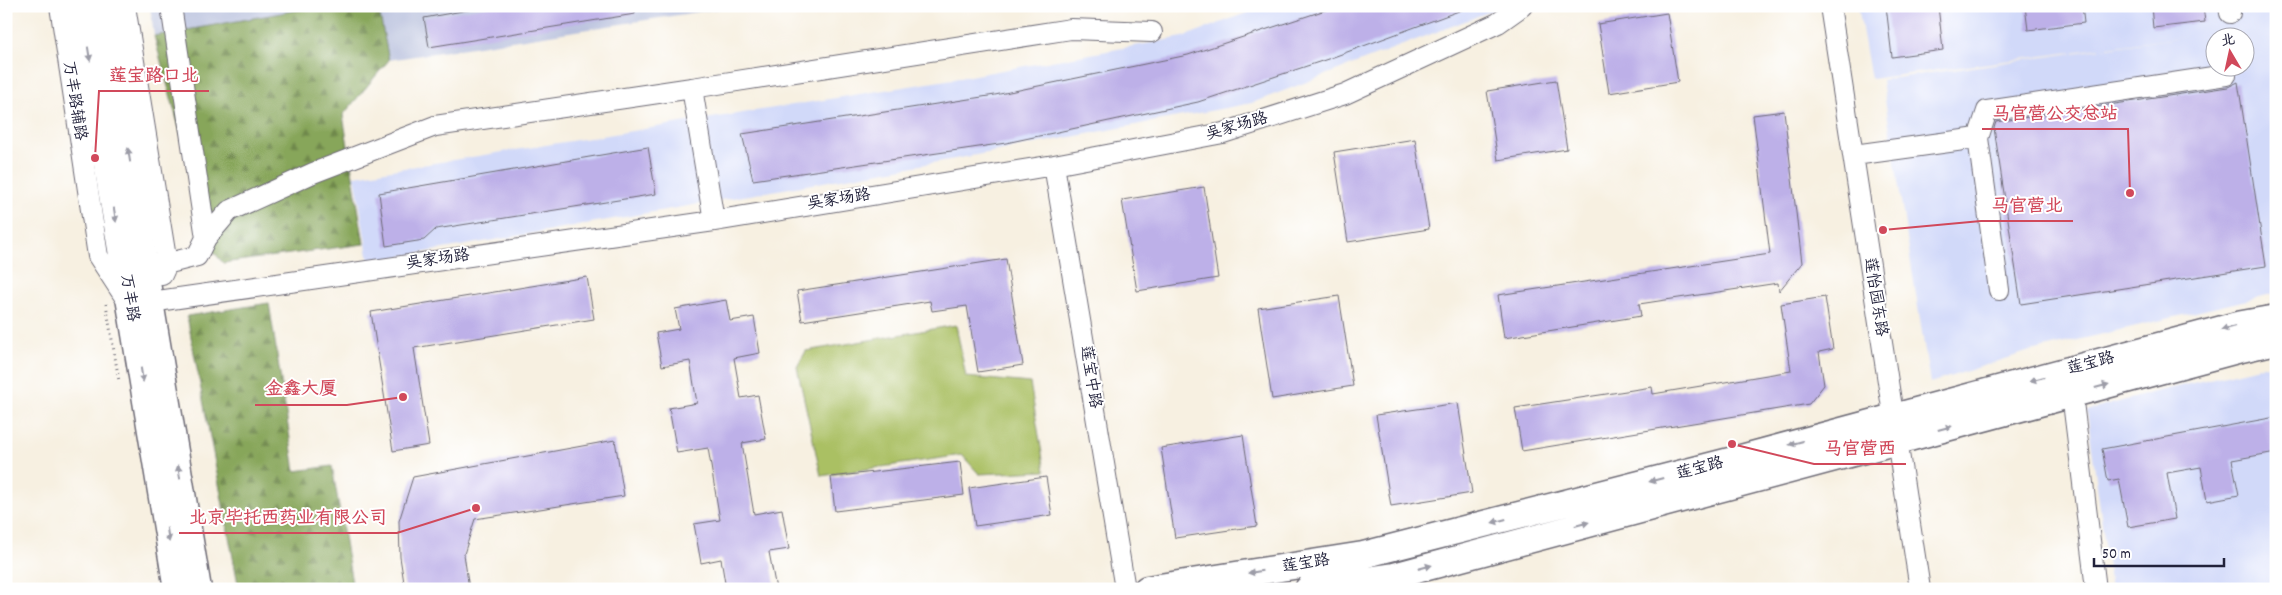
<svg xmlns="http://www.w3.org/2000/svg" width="2282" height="595" viewBox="0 0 2282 595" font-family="Dekko,'LXGW WenKai TC',sans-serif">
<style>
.built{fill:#d1d9f9;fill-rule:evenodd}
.industrial{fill:#bbc3de}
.green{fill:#aac064;stroke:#667150}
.forest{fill:url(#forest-firs);stroke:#54644a}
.building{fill:#bdb0e8}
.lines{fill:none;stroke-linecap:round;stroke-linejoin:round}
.minor-casing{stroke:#6d6a75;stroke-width:22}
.major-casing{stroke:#6d6a75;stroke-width:29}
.path{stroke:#6d6a75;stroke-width:3;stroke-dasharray:1 4;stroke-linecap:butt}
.minor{stroke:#fff;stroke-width:20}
.major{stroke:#fff;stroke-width:26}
.oneway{fill:#9c9ca7}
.labels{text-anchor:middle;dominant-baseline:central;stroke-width:4;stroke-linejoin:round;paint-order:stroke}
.street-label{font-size:16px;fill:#22223b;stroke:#fff}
.leader{fill:none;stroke:#d1495b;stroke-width:2}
.callout-dot{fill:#d1495b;stroke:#fff;stroke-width:2}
.callout-label{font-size:18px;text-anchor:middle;font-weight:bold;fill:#d1495b;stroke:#fff;stroke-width:4;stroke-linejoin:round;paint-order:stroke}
</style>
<defs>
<pattern id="forest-firs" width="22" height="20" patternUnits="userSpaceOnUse" patternTransform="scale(1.25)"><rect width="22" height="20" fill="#87a65a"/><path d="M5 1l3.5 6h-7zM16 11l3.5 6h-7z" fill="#6e874c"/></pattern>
</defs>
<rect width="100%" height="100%" fill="#fff"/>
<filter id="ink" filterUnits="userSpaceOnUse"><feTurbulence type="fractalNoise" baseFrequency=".02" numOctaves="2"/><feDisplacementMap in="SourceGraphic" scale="10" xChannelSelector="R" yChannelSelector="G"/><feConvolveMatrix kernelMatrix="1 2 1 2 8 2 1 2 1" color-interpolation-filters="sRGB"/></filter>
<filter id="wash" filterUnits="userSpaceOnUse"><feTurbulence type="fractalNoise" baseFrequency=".0096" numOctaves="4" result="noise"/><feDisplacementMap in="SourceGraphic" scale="20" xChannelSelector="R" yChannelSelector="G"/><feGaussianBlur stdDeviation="1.12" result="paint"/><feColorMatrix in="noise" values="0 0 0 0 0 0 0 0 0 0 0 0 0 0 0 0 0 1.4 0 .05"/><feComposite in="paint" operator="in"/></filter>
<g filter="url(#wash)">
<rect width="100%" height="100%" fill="#f7f0e1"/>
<path class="built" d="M 1265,6 L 1504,6 L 1252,103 L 960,158 L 369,262 L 355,176 L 959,78 L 1183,37 Z
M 1858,6 L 2276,6 L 2276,293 L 2027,352 L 1930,383 L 1882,80 L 2191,36 L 1871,79 ZM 2214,38 L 2244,38 L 2244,68 L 2214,68 Z
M 2276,363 L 2276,589 L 2111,589 L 2087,411 L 2147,394 Z"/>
<path class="industrial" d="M 150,6 L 320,6 L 154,36 Z
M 378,6 L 736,6 L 389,60 Z"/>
<path class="green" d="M 956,325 L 966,377 L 1030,383 L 1045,471 L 979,474 L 962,455 L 821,476 L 797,367 L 806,351 Z"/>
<path class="forest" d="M 320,6 L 378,6 L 389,60 L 343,115 L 364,244 L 223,263 L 213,251 L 154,36 Z
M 269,303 L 295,471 L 332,466 L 353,589 L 239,589 L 187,316 Z"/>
<g id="blocks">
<path class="building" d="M 490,6 L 635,6 L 635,14 L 429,47 L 424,18 Z
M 1338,6 L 1467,6 L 1467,8 L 1328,59 L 1198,102 L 1006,143 L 753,180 L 742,134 L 995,95 L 1188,55 Z
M 1886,6 L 1938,6 L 1943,50 L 1892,57 Z
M 2025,6 L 2082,6 L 2084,23 L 2028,30 Z
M 2151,6 L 2203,6 L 2205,22 L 2153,28 Z
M 1667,13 L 1678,82 L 1609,93 L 1598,24 Z
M 1556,80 L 1567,149 L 1498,160 L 1487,91 Z
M 2238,82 L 2266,266 L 2021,304 L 1994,128 L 1996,122 L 2228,87 Z
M 1784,111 L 1802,263 L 1779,291 L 1778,283 L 1639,304 L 1641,316 L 1504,338 L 1498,295 L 1770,254 L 1753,115 Z
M 1415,139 L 1429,229 L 1348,242 L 1334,152 Z
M 648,147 L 656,194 L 436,229 L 424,240 L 386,246 L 379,193 Z
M 1204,187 L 1218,278 L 1137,291 L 1122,200 Z
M 1006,259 L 1023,365 L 978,372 L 967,306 L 932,311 L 930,301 L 802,321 L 797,291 Z
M 587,277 L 594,319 L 414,348 L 429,445 L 393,451 L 371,312 Z
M 1339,296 L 1353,386 L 1272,399 L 1258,308 Z
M 1825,297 L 1833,349 L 1819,352 L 1824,385 L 1809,404 L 1522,451 L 1515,408 L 1652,387 L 1653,394 L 1791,371 L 1781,304 Z
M 726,300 L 730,321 L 754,317 L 760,353 L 734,358 L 741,398 L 758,395 L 766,439 L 742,443 L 754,514 L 782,509 L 789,549 L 769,552 L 776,589 L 726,589 L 721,559 L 701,563 L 694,524 L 720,520 L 708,448 L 677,453 L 669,408 L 697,403 L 690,361 L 662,366 L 656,333 L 679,329 L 675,309 Z
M 1458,403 L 1472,493 L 1391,506 L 1376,415 Z
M 2276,417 L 2276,452 L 2232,460 L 2239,495 L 2207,501 L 2201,467 L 2167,473 L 2175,519 L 2128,527 L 2119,479 L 2108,481 L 2102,449 Z
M 1243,435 L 1257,526 L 1175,538 L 1161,448 Z
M 615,440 L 624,496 L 475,519 L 464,554 L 469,589 L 405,589 L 400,557 L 399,521 L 413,477 Z
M 960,462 L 964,495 L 835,511 L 831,477 Z
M 1046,477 L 1052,515 L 975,526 L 969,488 Z"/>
</g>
</g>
<g filter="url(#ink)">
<use href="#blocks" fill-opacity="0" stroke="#6d6a75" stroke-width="1"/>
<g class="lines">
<defs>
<path id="minor" d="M 60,6 L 98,256 L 130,305 L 714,221 L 1054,165 L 1223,133 L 1345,94 L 1498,23 L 1522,6
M 125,6 L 167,264 L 162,275
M 171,6 L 206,238
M 1830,6 L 1920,589
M 2229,6 L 2230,13
M 692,88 L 1071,29 L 1152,32
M 1854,155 L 1978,138
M 1054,165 L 1125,589
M 146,269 L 197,256 L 206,238 L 229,211 L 313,173 L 435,126 L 692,88 L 714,221
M 1999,290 L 1978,138 L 1987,111 L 2226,75
M 2072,394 L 2096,589"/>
<path id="major" d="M 81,6 L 177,589
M 105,6 L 150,302 L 198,589
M 1147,589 L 1363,555 L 1737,459 L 2237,325 L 2276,318
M 1308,589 L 1394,576 L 2241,349 L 2276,341"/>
</defs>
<use href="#minor" class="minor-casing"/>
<use href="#major" class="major-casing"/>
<path class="path" d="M 106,304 L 119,381"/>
<use href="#minor" class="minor"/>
<use href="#major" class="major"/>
</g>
<defs><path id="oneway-solid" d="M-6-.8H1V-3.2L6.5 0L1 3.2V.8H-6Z" transform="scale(1.25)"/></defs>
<g class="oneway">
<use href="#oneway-solid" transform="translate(89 54) rotate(81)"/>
<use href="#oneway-solid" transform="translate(129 155) rotate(-99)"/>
<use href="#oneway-solid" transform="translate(115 215) rotate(81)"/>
<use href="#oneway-solid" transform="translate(2228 328) rotate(165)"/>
<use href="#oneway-solid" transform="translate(142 375) rotate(81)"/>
<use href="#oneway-solid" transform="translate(2037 379) rotate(165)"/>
<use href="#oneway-solid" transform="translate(2102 386) rotate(-15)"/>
<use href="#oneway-solid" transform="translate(1945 428) rotate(-15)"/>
<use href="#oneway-solid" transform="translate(1796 443) rotate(165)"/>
<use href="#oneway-solid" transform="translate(179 472) rotate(-99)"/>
<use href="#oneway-solid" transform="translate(1656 480) rotate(165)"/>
<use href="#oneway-solid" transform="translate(1499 521) rotate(165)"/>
<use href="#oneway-solid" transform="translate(1582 524) rotate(-15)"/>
<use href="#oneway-solid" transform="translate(168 535) rotate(81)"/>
<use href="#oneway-solid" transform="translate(1425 567) rotate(-15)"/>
<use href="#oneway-solid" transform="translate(1255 572) rotate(171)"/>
</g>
</g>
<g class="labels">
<g class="street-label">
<text transform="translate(74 101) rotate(81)">万丰路辅路</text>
<text transform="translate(1237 127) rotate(-16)">吴家场路</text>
<text transform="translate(839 200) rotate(-9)">吴家场路</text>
<text transform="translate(438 260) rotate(-8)">吴家场路</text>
<text transform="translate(1875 297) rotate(81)">莲怡园东路</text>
<text transform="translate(129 298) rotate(81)">万丰路</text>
<text transform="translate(2091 364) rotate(-15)">莲宝路</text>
<text transform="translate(1090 377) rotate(81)">莲宝中路</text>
<text transform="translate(1700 469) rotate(-15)">莲宝路</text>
<text transform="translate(1306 564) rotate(-9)">莲宝路</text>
</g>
</g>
<path class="leader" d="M95 158L99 91H209M2130 193L2128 129H1982M1883 230L1981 221H2073M403 397L347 405H255M1732 444L1814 464H1906M476 508L397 533H179"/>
<g class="callout-dot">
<circle cx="95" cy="158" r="5"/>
<circle cx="2130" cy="193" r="5"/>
<circle cx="1883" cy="230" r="5"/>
<circle cx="403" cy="397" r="5"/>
<circle cx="1732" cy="444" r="5"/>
<circle cx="476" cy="508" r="5"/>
</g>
<g class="callout-label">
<text x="154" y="81">莲宝路口北</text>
<text x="2055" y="119">马官营公交总站</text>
<text x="2027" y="211">马官营北</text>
<text x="301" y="394">金鑫大厦</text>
<text x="1860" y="454">马官营西</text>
<text x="288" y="523">北京毕托西药业有限公司</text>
</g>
<rect width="2282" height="595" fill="none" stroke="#fff" stroke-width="25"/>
<g transform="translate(2230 52) rotate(351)"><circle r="24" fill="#ffffff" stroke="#a7a7b1"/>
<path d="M0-4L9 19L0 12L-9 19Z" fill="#d1495b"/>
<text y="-8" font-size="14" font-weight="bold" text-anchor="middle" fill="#22223b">北</text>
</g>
<path d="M2094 558v8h130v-8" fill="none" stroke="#22223b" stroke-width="2.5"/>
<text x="2102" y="558" font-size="15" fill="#22223b" stroke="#ffffff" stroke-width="4" paint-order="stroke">50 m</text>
</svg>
